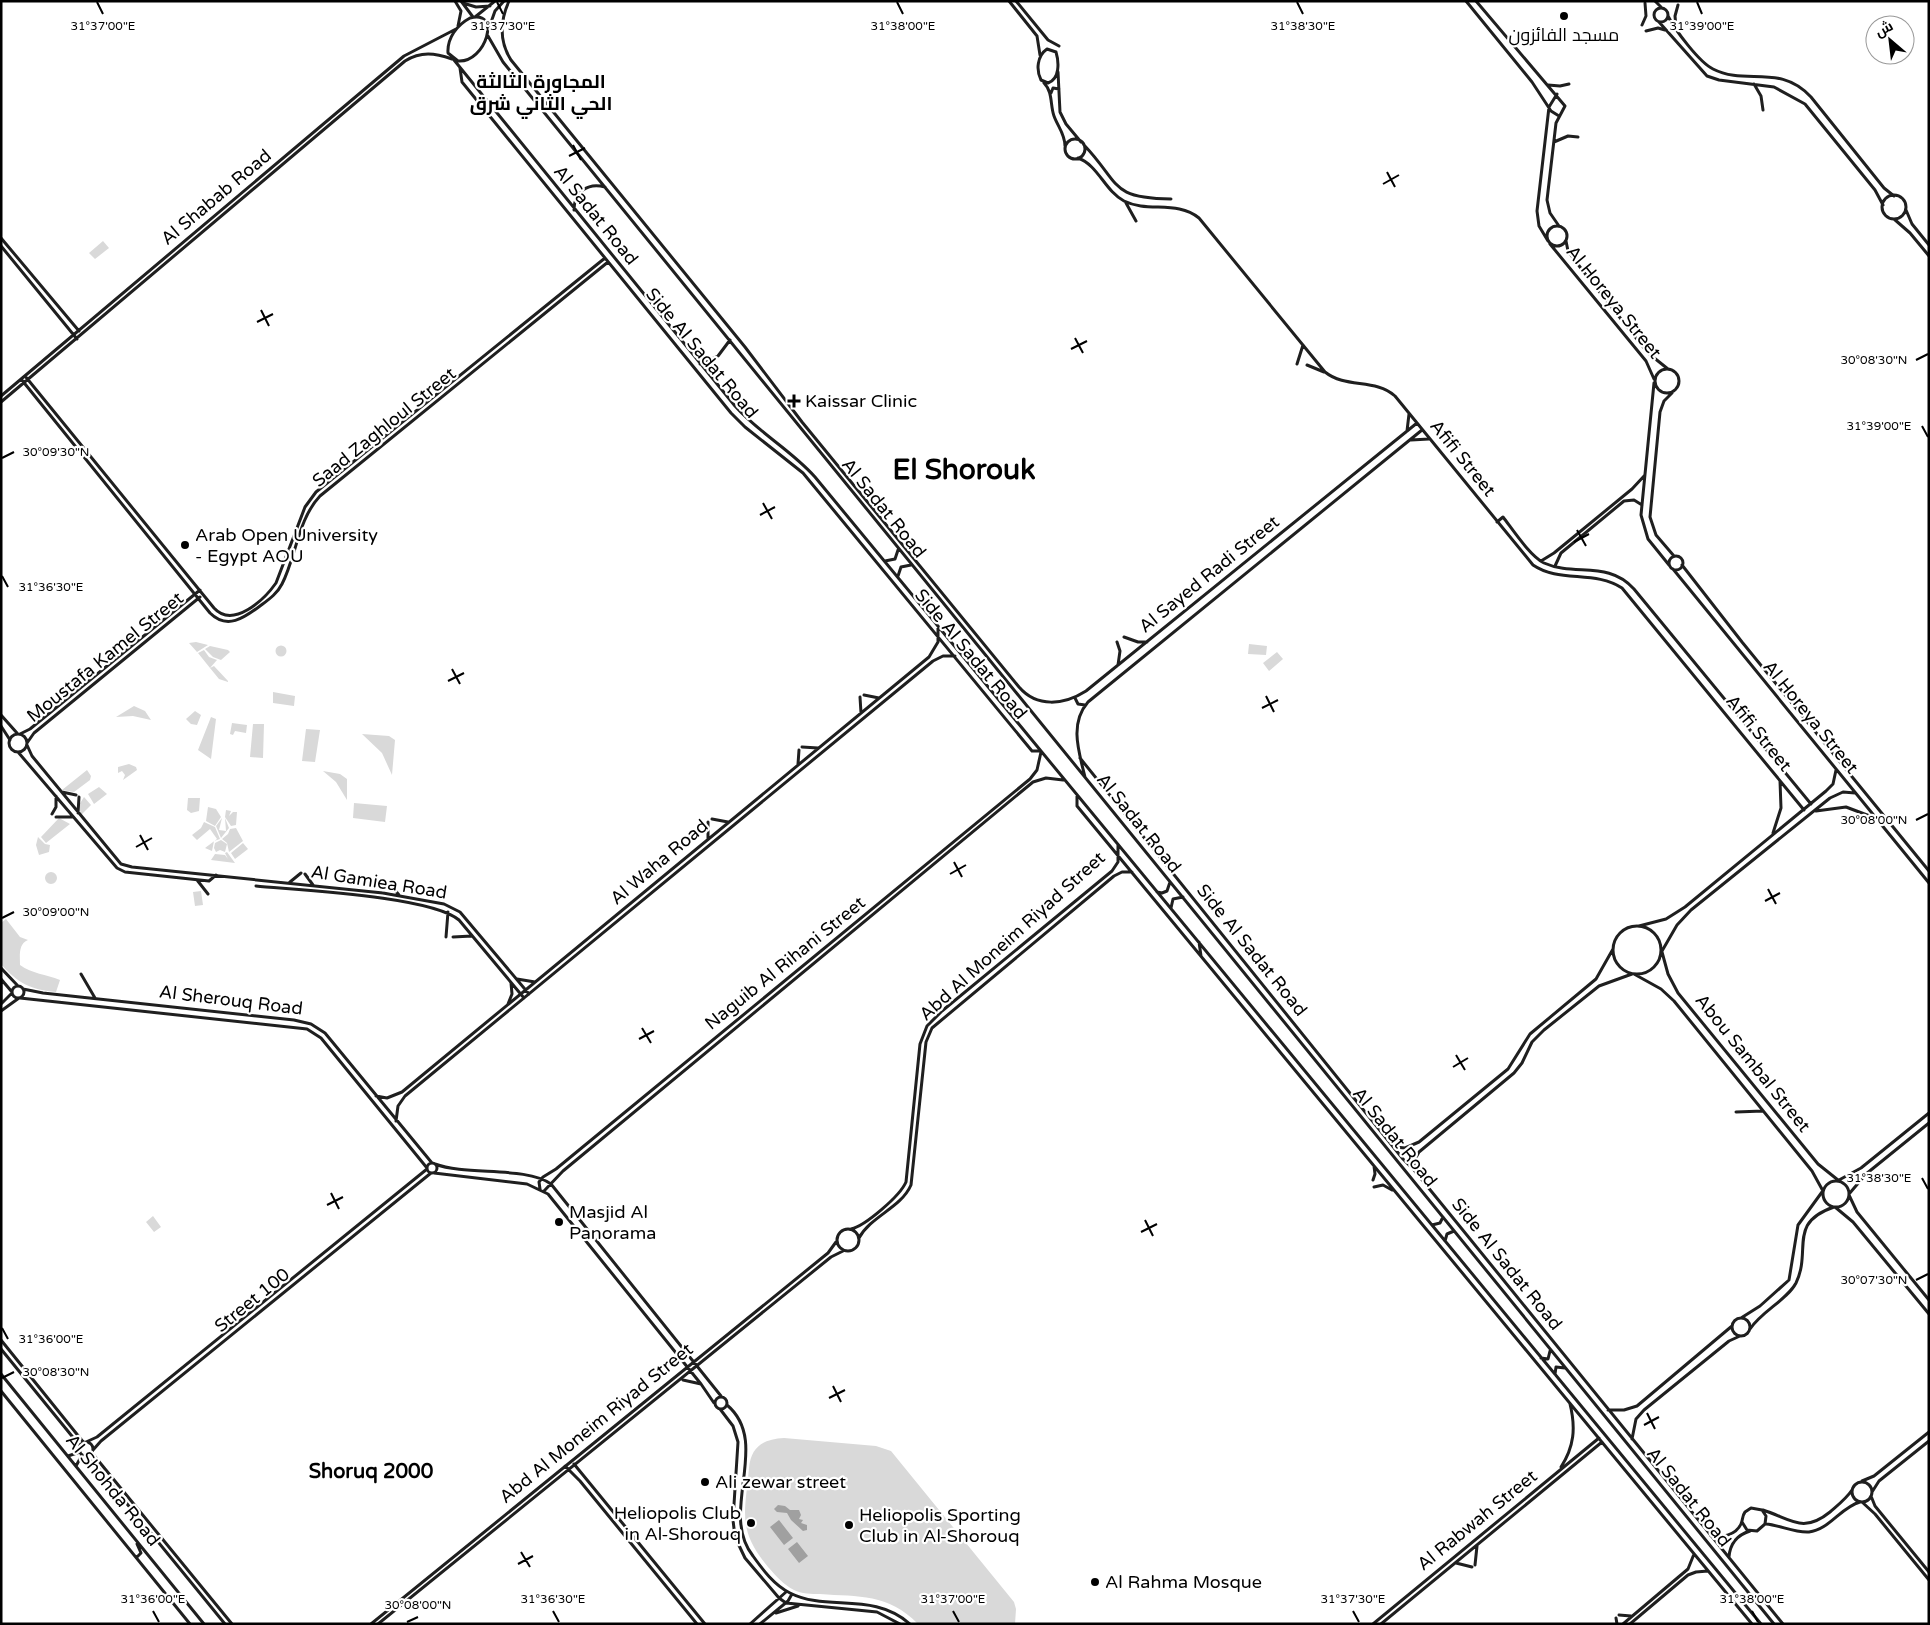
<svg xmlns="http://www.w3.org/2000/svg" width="1930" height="1625" viewBox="0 0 1930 1625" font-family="'Varela Round',Cairo,sans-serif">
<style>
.green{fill:#d9d9d9}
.water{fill:#a0a0a0}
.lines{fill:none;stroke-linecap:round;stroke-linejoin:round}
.secondary{stroke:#1f1f1f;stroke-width:3}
.ticks{fill:none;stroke:#000;stroke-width:2}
.poi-dot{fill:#000;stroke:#fff;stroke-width:2}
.labels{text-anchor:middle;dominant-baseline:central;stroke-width:4.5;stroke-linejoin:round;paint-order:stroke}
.poi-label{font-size:18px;fill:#000;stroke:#fff;text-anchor:start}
.street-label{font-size:18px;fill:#000;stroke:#fff}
.neighbourhood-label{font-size:19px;font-weight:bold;fill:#000;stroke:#fff}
.quarter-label{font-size:20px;font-weight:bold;fill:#000;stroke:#fff}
.town-label{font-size:28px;font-weight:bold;fill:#000;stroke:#fff}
.ticks-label{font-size:12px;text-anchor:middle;fill:#000;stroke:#fff;stroke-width:4.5;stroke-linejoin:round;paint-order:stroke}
</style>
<rect width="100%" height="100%" fill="#fff"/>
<path class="green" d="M 103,241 L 109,248 L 95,259 L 89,253 Z
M 196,642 L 208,645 L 197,652 L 189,643 Z
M 1249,644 L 1267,646 L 1266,655 L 1248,654 Z
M275.5 651a5.5 5.5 0 1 1 11 0a5.5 5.5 0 1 1-11 0Z
M 210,646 L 228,650 L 230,652 L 221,660 L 213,657 L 205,649 Z
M 204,650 L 209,657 L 217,660 L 210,668 L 198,653 Z
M 1277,652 L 1283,659 L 1269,671 L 1263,663 Z
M 214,666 L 228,681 L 228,682 L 219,679 L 210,668 Z
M 273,692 L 295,696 L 294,706 L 273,703 Z
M 134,706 L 145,711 L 151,720 L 133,716 L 116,717 Z
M 195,711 L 201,715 L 197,725 L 191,724 L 186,719 Z
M 211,717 L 216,719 L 211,759 L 198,750 Z
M 232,723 L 247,725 L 246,733 L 235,731 L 233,735 L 230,734 Z
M 253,724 L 264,724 L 263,758 L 250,757 Z
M 306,729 L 320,730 L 315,762 L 302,761 Z
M 362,734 L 389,736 L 395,740 L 392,775 L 382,753 Z
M 129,764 L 136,767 L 137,770 L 123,780 L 125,775 L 122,771 L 118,773 L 118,767 Z
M 87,770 L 91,776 L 90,780 L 74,792 L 62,790 Z
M 323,771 L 340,774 L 347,779 L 347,800 L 336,782 Z
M 99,787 L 107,794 L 94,804 L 88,794 Z
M 84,797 L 91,805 L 81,815 L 79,805 Z
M 188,798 L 200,798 L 199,811 L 191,813 L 187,810 Z
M 354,803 L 387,806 L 385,822 L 353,818 Z
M 208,807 L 216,809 L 221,817 L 215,826 L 206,821 Z
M 226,810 L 231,811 L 229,816 L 233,812 L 237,812 L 236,825 L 231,826 L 225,817 Z
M 59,818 L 70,824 L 46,843 L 41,837 Z
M 222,818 L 219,830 L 226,831 L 225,818 L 229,828 L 221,838 L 216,826 Z
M 204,822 L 215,827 L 220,839 L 214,841 L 212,851 L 205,848 L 217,839 L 210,829 L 197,840 L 192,835 L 201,828 Z
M 236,828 L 243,841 L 229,852 L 227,843 L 222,839 L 228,834 L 230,829 Z
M 38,837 L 45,844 L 50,845 L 49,852 L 39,855 L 36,845 Z
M 221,840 L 227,844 L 225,852 L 220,850 L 216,852 L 214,848 L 215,843 Z
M 243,843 L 248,849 L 235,859 L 231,853 Z
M 227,852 L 235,863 L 211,860 L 215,854 L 225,855 L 228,859 L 225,853 Z
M45 878a6 6 0 1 1 12 0a6 6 0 1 1-12 0Z
M 201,891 L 203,905 L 195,906 L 193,892 Z
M 6,919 L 20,937 L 28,940 C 18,944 20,956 20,965 C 32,974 46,974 60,980 L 56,992 C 32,990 17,983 1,964 L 1,923 Z
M 153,1216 L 161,1227 L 154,1232 L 146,1222 Z
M 784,1438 L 876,1446 L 891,1451 L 1014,1602 L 1016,1609 L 1015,1624 L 918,1624 C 888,1593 859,1597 820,1594 C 812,1594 801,1594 794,1590 C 784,1585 776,1576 768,1567 C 737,1529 745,1514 749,1468 C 751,1446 764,1439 784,1438 Z"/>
<path class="water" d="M 778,1505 L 785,1506 L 790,1510 L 799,1510 L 801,1515 L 799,1519 L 803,1520 L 801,1523 L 807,1525 L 807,1530 L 803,1531 L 791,1520 L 787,1513 L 777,1512 L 774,1509 Z
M 779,1520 L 793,1538 L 784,1545 L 770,1527 Z
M 797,1542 L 808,1556 L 799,1563 L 788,1549 Z"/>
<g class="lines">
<path class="secondary" d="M 455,1 L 461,11 L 458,26
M 461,1 L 473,17
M 509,1 C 500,21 499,41 511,60 L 745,347 L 802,422 L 1019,687 C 1037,708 1064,705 1086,691 L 1417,423
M 1009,1 L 1037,36 L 1040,55
M 1016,1 L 1048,40 L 1059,46
M 1466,1 L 1532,82 L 1551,111 L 1559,116
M 1476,1 L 1565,106 L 1556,123 L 1547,200 L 1550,213 L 1559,226
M 1655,1 L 1661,7
M 463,3 L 476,7 L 490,6
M1654 15a7 7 0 1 1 14 0a7 7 0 1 1-14 0Z
M 1668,16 C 1675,30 1699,62 1713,69 C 1746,86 1780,63 1811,97 L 1884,188 L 1894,196
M 475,17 L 495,1
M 470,18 C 502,9 486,63 458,61 L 448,53 C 447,38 457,25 470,18 Z
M 1659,22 L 1707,76 L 1719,80 L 1774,87 L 1805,104 L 1875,190 L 1883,205
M 1642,25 L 1646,16 L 1645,3
M 1676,27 L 1675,16 L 1678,5
M 489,28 L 495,11 L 504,1
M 1646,31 L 1658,28 L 1665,30
M 488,36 L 503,62 L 1774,1624
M 1047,49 L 1056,52 C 1059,62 1060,79 1048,83 L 1041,80 C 1036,70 1037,56 1047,49 Z
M 454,60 L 735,406 C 759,433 791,450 815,477 L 1761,1624
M 460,68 L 462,82 L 731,413 L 745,427 L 803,473 L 1032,751 L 1040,751
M 1058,72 L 1060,112 L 1066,124 L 1081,142
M 1044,83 C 1053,92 1050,105 1054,116 C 1058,127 1065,134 1065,146
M 1754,84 L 1761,96 L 1763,110
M 1548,85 L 1560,86 L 1569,84
M 1051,93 L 1053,88 L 1059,89
M1065 149a10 10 0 1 1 20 0a10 10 0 1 1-20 0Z
M 1554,142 L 1568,136 L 1578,137
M 1084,145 C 1121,184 1109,198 1171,199
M 1078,158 C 1098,165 1105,191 1124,201 C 1148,213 1177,200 1199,218 L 1325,372 C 1346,389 1375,378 1395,396 L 1533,565 C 1559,583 1595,570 1622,588 L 1804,810
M1882 207a12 12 0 1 1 24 0a12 12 0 1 1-24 0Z
M 1126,203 L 1136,221
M 574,210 C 574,192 588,182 605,187
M 1906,210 L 1912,224 L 1929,245
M 1894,219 L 1910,233 L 1929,256
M1547 236a10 10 0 1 1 20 0a10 10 0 1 1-20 0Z
M 1,238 L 79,331
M 1548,241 L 1539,226 L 1537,211 L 1549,107 L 1557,94
M 1566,241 L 1568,251 L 1583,271 L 1648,353 L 1668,369
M 1550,244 L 1646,361 L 1654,379
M 1,246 L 77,339
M 700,364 L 718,356 L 730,340
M 1297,364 L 1303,345
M 1307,365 L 1324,372
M1655 381a12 12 0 1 1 24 0a12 12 0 1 1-24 0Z
M 25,376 L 214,608 C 233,629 264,600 276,583 L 305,507 L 316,492 L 605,258
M 21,379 L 210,613 C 227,630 244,618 260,606 C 268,600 277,594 282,584 C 296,557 298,519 320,496 L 608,262
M 1654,383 L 1641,515 L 1648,539 L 1669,565
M 1672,393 L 1664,401 L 1660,412 L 1650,517 L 1656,535 L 1674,556
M 1,396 L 404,56 L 456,29
M 1,402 L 405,61 C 421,51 435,53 452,59
M 1407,431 L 1409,414
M 1411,440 L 1429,439
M 1497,522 L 1503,517 C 1513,530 1530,556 1544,563 C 1575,577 1608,560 1634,589 L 1811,804
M1669 563a7 7 0 1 1 14 0a7 7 0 1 1-14 0Z
M 885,561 L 895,559 L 898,550
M 1541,561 L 1554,553 L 1632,489 L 1645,475
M 1682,565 L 1742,642 L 1929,871
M 1555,566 L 1561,553 L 1624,501 L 1634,500 L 1642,505
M 1673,569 L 1929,883
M 898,576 L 901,567 L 911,565
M 1124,637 L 1138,642 L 1147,642
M 1117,642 L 1120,651 L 1118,665
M 864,695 L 879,698
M 860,697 L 861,713
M 1075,698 L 1078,704 L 1085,705
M 1,715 L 17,733
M 1,726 L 10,740
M 20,734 L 30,729 L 200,590
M9 743a9 9 0 1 1 18 0a9 9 0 1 1-18 0Z
M 27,743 L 34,733 L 200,597
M 27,745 L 32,756 L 121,864 L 132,867 L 383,893 L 444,904 L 460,912 L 529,994
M 802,747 L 818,748
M 18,752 L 117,868 L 125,872 L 209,881 L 216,875
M 1080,758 L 1403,1159 L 1414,1170 L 1783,1624
M 798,764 L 799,750
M 1085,777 C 1079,752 1069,724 1088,702 L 1422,430
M 62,792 L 76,795
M 1077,796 L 1077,806 L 1752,1624
M 1816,811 L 1846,807 L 1875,818
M 78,813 L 79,797
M 52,814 L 56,807 L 56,796
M 56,817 L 72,817
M 712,819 L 728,822
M 708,822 L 708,839
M 1773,833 L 1781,808 L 1780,781
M 305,874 L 313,885
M 197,880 L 208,894
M 290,882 L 301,873
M 389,883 L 399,895
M 256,886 C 297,890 431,896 459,920 L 524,998
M 1157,892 L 1162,893 L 1167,891 L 1170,882
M 1171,908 L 1173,899 L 1183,897
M1613 950a24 24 0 1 1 48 0a24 24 0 1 1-48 0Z
M 1639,926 L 1666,919 L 1685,907 L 1826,791 L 1833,784 L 1836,770
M 446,937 L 448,912
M 453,937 L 472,936
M 1199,942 L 1201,956
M 1662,951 L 1677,925 L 1691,910 L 1830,798 L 1843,792 L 1855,793
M 1662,952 L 1668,974 L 1678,993 L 1818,1164 L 1838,1180
M 1,968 L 18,986
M 81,974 L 95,998
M 1634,974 L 1661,989 L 1674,1001 L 1812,1171 L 1823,1191
M 1,979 L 12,992
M 517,979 L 535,982
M 1,982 L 1,1000
M12 992a6 6 0 1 1 12 0a6 6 0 1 1-12 0Z
M 23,989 L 43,993 L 294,1020 L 311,1024 L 325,1033 L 432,1163
M 20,998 L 307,1029 L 321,1038 L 427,1168
M 1,1004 L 11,994
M 508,1004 L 512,994 L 511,983
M 1,1011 L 19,998
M 376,1096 L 387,1098 L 402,1092 L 929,657 L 938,642 L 938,628
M 1736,1112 L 1763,1111
M 396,1121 L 398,1106 L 405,1096 L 933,661 L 943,656 L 955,656
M 1395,1147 L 1405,1148 L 1419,1142 L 1508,1069 L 1530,1034 L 1596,979 L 1613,949
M427 1168a5 5 0 1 1 10 0a5 5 0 1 1-10 0Z
M 435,1164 C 466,1176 526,1166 551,1184 L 721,1396
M 1414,1169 L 1414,1161 L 1419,1152 L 1514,1073 L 1522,1063 L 1532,1042 L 1544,1030 L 1599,986 L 1632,974
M 434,1173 L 527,1184 L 548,1194 L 701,1384 L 714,1403
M 1373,1180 L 1375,1174 L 1374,1166
M 1839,1180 L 1861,1168 L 1929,1113
M1823 1194a13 13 0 1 1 26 0a13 13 0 1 1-26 0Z
M 1374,1187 L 1383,1185 L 1392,1190
M 540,1189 L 539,1182 L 543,1177 L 556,1169 L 1030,779 L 1037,770 L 1041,752
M 544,1191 L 563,1171 L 1033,782 L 1046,778 L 1063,780
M 1849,1194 L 1866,1174 L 1929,1123
M 1849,1195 L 1857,1212 L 1929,1300
M 1835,1207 L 1853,1222 L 1929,1314
M 1432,1225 L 1440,1223 L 1443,1217
M837 1240a11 11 0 1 1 22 0a11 11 0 1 1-22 0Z
M 851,1229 C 865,1226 900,1196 906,1182 L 920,1044 L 927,1026 L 942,1011 L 1112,871 L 1118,862 L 1118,845
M 859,1238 C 871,1216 901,1208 911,1185 L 926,1042 L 932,1028 L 1114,876 L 1122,872 L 1132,872
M 1445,1241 L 1447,1234 L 1454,1231
M 1741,1318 L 1760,1306 L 1789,1280 L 1798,1225 L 1822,1192
M1732 1327a9 9 0 1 1 18 0a9 9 0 1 1-18 0Z
M 1750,1329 C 1762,1311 1787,1300 1796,1283 C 1812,1250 1787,1223 1834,1207
M 1,1340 L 84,1443
M 1,1349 L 80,1446
M 1541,1358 L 1548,1359 L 1550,1351
M 1,1374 L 204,1624
M 1555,1374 L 1556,1367 L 1565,1368
M 683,1380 L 701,1384
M 1,1391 L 190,1624
M715 1403a6 6 0 1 1 12 0a6 6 0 1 1-12 0Z
M 727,1405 C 772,1443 718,1512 753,1556 C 763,1570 774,1585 790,1593 C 827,1612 873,1591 910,1624
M 720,1409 L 733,1426 L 738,1442 L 733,1520 L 735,1537 L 745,1558 L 779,1598 L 786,1603 L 877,1612 L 900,1624
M 1608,1410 L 1624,1410 L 1637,1406 L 1732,1326
M 1632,1439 L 1636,1419 L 1644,1410 L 1729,1341 L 1740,1336
M79 1449a7 7 0 1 1 14 0a7 7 0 1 1-14 0Z
M 86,1442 L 97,1437 L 427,1169
M 93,1450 L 101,1441 L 431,1173
M 92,1453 L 232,1624
M 68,1456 L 80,1452
M 88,1456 L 225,1624
M 574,1464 L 705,1624
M 76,1466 L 82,1455
M 565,1466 L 580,1481 L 697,1624
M 1561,1467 C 1574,1447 1576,1428 1570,1404
M 1862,1481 L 1874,1476 L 1929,1432
M1852 1492a10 10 0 1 1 20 0a10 10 0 1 1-20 0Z
M 1872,1492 L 1879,1481 L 1929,1441
M 1871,1496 L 1875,1506 L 1929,1572
M 1862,1502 L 1875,1514 L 1929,1580
M 1763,1510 C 1791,1519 1803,1534 1830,1512 C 1838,1505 1846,1499 1852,1490
M 1766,1524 C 1780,1525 1794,1533 1809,1532 C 1829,1530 1841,1507 1860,1502
M 1711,1536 C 1722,1538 1736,1535 1741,1524 C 1743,1520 1742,1516 1745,1512 L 1751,1508 L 1762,1510 L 1766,1516 L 1765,1524 L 1757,1531 L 1747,1530 L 1742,1522
M 137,1557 L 141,1553 L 137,1544
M 1729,1557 C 1730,1544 1737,1535 1750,1531
M 1456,1563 L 1472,1567
M 1475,1565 L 1477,1546
M 776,1613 L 798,1606
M 1619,1615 L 1631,1616
M 1616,1618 L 1617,1624
M 371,1624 L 828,1253 L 836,1242
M 378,1624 L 831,1257 L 843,1251
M 750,1624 L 786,1592
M 760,1624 L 788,1601 L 792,1594
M 1373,1624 L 1599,1438
M 1381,1624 L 1602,1442
M 1623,1624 L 1688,1569 L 1694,1554
M 1630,1624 L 1688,1575 L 1696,1572 L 1708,1571"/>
</g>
<path class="ticks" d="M 97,2 L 103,14M 497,2 L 503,14M 897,2 L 903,14M 1297,2 L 1303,14M 1697,2 L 1702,14M 573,145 L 581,160M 569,156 L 585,148M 1387,172 L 1395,187M 1383,184 L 1399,175M 261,310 L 269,326M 257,322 L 273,314M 1075,338 L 1083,353M 1071,349 L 1087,341M 1916,360 L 1928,354M 1922,426 L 1928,437M 2,458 L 14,452M 763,503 L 772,519M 760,515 L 775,507M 1577,530 L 1586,546M 1574,542 L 1589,534M 2,576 L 8,587M 452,669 L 460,684M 448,681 L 464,673M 1266,696 L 1274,712M 1262,708 L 1278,700M 1916,820 L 1928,814M 140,835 L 148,850M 136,847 L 152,838M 954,862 L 962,877M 950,874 L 966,865M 1768,889 L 1776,904M 1765,901 L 1780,893M 2,918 L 14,912M 642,1028 L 651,1043M 639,1039 L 654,1031M 1456,1055 L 1465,1070M 1453,1067 L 1468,1058M 1922,1178 L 1928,1189M 331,1193 L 339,1209M 327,1205 L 343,1197M 1145,1220 L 1153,1236M 1141,1232 L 1157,1224M 1916,1280 L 1928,1274M 2,1328 L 8,1339M 2,1378 L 14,1372M 833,1386 L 841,1402M 829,1398 L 845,1390M 1647,1413 L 1655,1429M 1644,1425 L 1659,1417M 521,1552 L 530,1567M 518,1564 L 533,1556M 153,1611 L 159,1622M 553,1611 L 559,1622M 953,1611 L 959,1622M 1353,1611 L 1359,1622M 1752,1611 L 1758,1622M 407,1622 L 418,1617"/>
<g class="poi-dot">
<circle cx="1564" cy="16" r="5"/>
<path d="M791.5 393.5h5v5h5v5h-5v5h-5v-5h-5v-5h5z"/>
<circle cx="185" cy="545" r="5"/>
<circle cx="559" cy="1222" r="5"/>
<circle cx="705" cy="1482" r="5"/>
<circle cx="751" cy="1523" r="5"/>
<circle cx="849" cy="1525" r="5"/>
<circle cx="1095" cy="1582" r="5"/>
</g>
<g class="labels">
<g class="poi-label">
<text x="1564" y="35" text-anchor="middle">مسجد الفائزون</text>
<text x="805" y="401">Kaissar Clinic</text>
<text x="195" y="535">Arab Open University<tspan x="195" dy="21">- Egypt AOU</tspan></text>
<text x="569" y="1212">Masjid Al<tspan x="569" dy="21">Panorama</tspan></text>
<text x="715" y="1482">Ali zewar street</text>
<text x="741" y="1513" text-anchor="end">Heliopolis Club<tspan x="741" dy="21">in Al-Shorouq</tspan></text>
<text x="859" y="1515">Heliopolis Sporting<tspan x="859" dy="21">Club in Al-Shorouq</tspan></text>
<text x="1105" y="1582">Al Rahma Mosque</text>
</g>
<g class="street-label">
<text transform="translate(216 197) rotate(-40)">Al Shabab Road</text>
<text transform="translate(596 215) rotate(51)">Al Sadat Road</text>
<text transform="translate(1614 302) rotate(51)">Al Horeya Street</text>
<text transform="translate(702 353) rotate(50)">Side Al Sadat Road</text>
<text transform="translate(384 427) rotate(-39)">Saad Zaghloul Street</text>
<text transform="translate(1463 458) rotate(51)">Afifi Street</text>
<text transform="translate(884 508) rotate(51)">Al Sadat Road</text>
<text transform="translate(1209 574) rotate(-39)">Al Sayed Radi Street</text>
<text transform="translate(971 654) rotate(50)">Side Al Sadat Road</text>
<text transform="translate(105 657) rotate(-39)">Moustafa Kamel Street</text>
<text transform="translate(1811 717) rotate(51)">Al Horeya Street</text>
<text transform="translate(1759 733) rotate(51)">Afifi Street</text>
<text transform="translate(1139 823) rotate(51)">Al Sadat Road</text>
<text transform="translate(659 862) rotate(-40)">Al Waha Road</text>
<text transform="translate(379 882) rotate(9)">Al Gamiea Road</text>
<text transform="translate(1012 936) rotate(-42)">Abd Al Moneim Riyad Street</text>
<text transform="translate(1252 950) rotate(51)">Side Al Sadat Road</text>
<text transform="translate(785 963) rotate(-39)">Naguib Al Rihani Street</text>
<text transform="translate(231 1000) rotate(7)">Al Sherouq Road</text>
<text transform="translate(1753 1063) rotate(51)">Abou Sambal Street</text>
<text transform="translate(1395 1137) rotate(51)">Al Sadat Road</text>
<text transform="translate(1507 1264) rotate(51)">Side Al Sadat Road</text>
<text transform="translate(252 1300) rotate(-39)">Street 100</text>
<text transform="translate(596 1423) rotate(-39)">Abd Al Moneim Riyad Street</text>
<text transform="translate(113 1490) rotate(51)">Al Shohda Road</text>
<text transform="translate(1689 1497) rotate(51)">Al Sadat Road</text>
<text transform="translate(1477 1520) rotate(-39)">Al Rabwah Street</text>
</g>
<g class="neighbourhood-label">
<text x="541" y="82">المجاورة الثالثة<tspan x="541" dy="22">الحي الثاني شرق</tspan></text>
</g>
<g class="quarter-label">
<text x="371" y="1472">Shoruq 2000</text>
</g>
<g class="town-label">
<text x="964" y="470">El Shorouk</text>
</g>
</g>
<g class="ticks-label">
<text x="103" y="30">31°37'00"E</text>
<text x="503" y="30">31°37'30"E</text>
<text x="903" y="30">31°38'00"E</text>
<text x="1303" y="30">31°38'30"E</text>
<text x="1702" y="30">31°39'00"E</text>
<text x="1874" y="364">30°08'30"N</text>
<text x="1879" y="430">31°39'00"E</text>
<text x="56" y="456">30°09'30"N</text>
<text x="51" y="591">31°36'30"E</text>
<text x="1874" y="824">30°08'00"N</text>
<text x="56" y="916">30°09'00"N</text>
<text x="1879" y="1182">31°38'30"E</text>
<text x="1874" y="1284">30°07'30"N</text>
<text x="51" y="1343">31°36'00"E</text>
<text x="56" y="1376">30°08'30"N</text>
<text x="153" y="1603">31°36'00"E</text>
<text x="553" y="1603">31°36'30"E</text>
<text x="953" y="1603">31°37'00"E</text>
<text x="1353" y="1603">31°37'30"E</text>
<text x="1752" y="1603">31°38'00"E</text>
<text x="418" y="1609">30°08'00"N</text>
</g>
<rect width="1930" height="1625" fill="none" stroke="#000000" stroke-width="5"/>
<g transform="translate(1890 40) rotate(332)"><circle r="24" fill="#ffffff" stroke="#999999"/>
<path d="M0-4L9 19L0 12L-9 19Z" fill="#000000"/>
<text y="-8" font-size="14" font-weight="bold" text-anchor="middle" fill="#000000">ش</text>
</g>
</svg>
